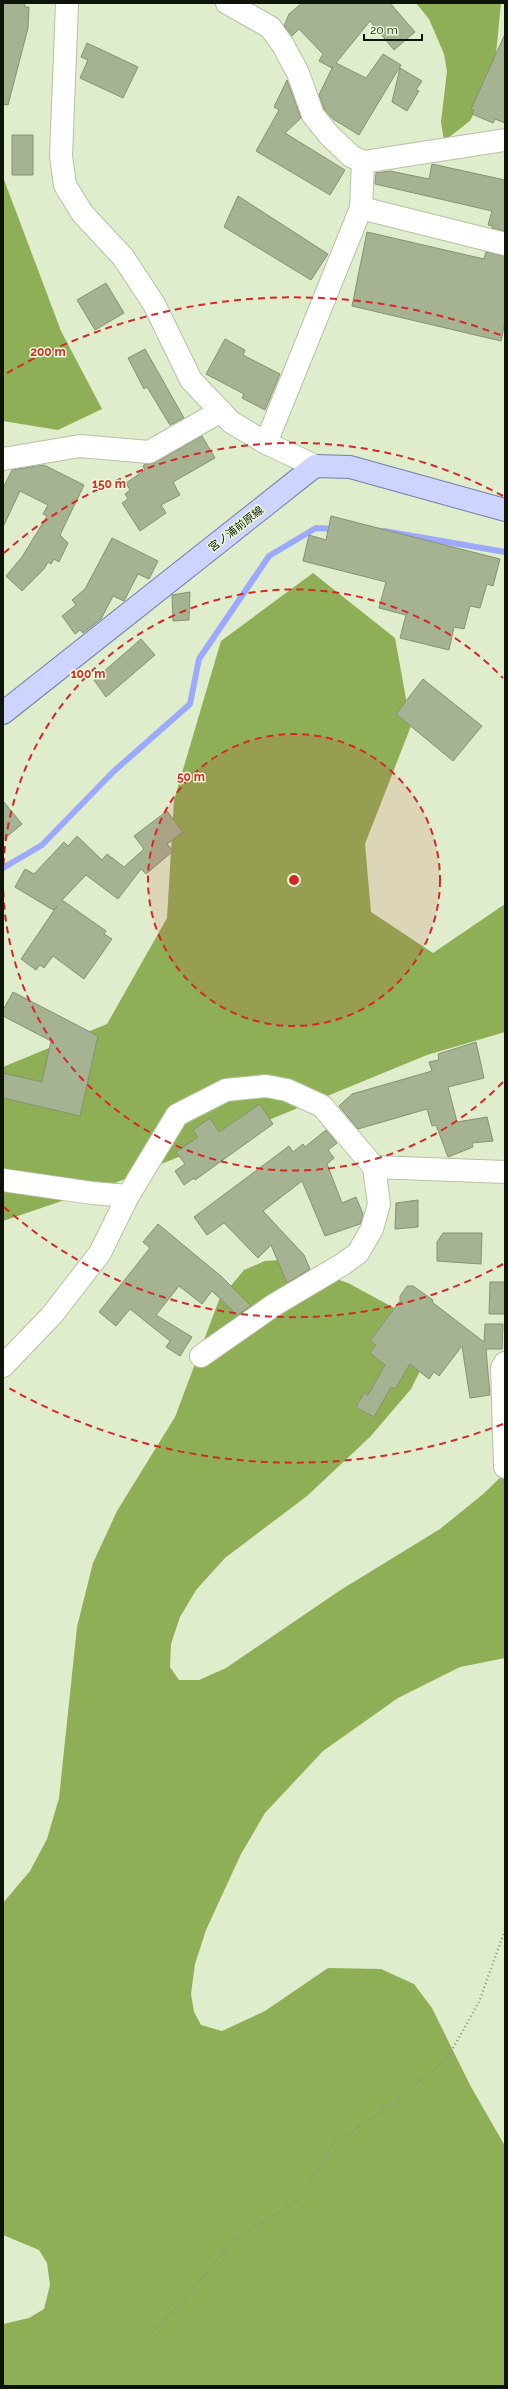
<svg xmlns="http://www.w3.org/2000/svg" width="508" height="2389" viewBox="0 0 508 2389" font-family="Raleway,'Noto Sans JP',sans-serif">
<style>
.forest{fill:#8faf57}
.lines{fill:none;stroke-linecap:round;stroke-linejoin:round}
.stream{stroke:#9caafd;stroke-width:6}
.building{fill:#a6b393;stroke:#859273}
.minor-casing{stroke:#b5c3a2;stroke-width:24}
.major-casing{stroke:#747ea9;stroke-width:24}
.path{stroke:#8b967d;stroke-width:2.5;stroke-dasharray:1 3;stroke-linecap:butt}
.minor{stroke:#fff;stroke-width:22}
.major{stroke:#ccd4ff;stroke-width:22}
.ring{fill:none;stroke:#d62828;stroke-width:2;stroke-dasharray:7 5}
.labels{text-anchor:middle;dominant-baseline:central;stroke-width:3;stroke-linejoin:round;paint-order:stroke}
.street-label{font-size:11px;fill:#0f1408;stroke:#ecfad9}
.centre{fill:#d62828;stroke:#ecfad9;stroke-width:2}
.ring-label{font-size:12px;text-anchor:middle;font-weight:bold;fill:#d62828;stroke:#ecfad9;stroke-width:3;stroke-linejoin:round;paint-order:stroke}
</style>
<rect width="100%" height="100%" fill="#dfedcc"/>
<path class="forest" d="M 416,3 L 501,3 L 495,65 L 484,93 L 470,121 L 444,141 L 441,122 L 447,71 L 444,54 L 429,19 Z
M 3,177 L 61,331 L 102,409 L 58,430 L 3,421 Z
M 313,573 L 395,638 L 411,726 L 365,844 L 371,912 L 433,953 L 505,904 L 505,1032 L 427,1055 L 115,1183 L 3,1221 L 3,1067 L 107,1024 L 167,918 L 174,800 L 221,641 Z
M 281,1260 L 348,1283 L 411,1317 L 429,1353 L 411,1389 L 370,1437 L 307,1496 L 225,1558 L 196,1590 L 180,1617 L 171,1644 L 170,1667 L 179,1680 L 199,1680 L 226,1668 L 339,1591 L 440,1529 L 482,1495 L 505,1473 L 505,1658 L 460,1667 L 398,1698 L 323,1751 L 265,1813 L 241,1854 L 206,1930 L 195,1964 L 191,1994 L 194,2012 L 201,2025 L 222,2031 L 265,2011 L 328,1968 L 381,1969 L 414,1984 L 432,2008 L 470,2085 L 505,2146 L 505,2386 L 3,2386 L 3,2324 L 29,2318 L 44,2309 L 50,2285 L 47,2263 L 39,2250 L 3,2235 L 3,1903 L 30,1871 L 47,1839 L 59,1798 L 77,1627 L 93,1563 L 117,1511 L 175,1417 L 219,1300 L 244,1270 L 265,1261 Z"/>
<g class="lines">
<path class="stream" d="M 384,531 L 505,552
M 3,868 L 42,845 L 113,772 L 190,704 L 199,659 L 269,556 L 316,528 L 335,529"/>
</g>
<path class="building" d="M 3,3 L 25,3 L 25,7 L 29,7 L 28,28 L 8,105 L 3,104 Z
M 302,3 L 390,3 L 415,32 L 394,50 L 370,21 L 336,63 L 366,78 L 383,54 L 401,65 L 359,135 L 333,119 L 324,109 L 319,95 L 333,66 L 332,68 L 319,61 L 323,54 L 299,29 L 292,36 L 284,26 L 289,14 Z
M 505,34 L 505,123 L 495,119 L 493,123 L 472,114 L 474,110 L 471,109 Z
M 87,43 L 138,67 L 123,98 L 80,78 L 88,60 L 81,57 Z
M 400,68 L 422,81 L 416,90 L 419,91 L 407,111 L 392,102 Z
M 287,80 L 301,118 L 285,133 L 345,170 L 330,195 L 256,151 L 279,110 L 274,107 Z
M 12,135 L 33,135 L 33,175 L 12,175 Z
M 432,164 L 505,180 L 505,231 L 492,228 L 492,226 L 488,225 L 492,211 L 375,184 L 376,173 L 390,171 L 429,179 Z
M 238,196 L 328,254 L 311,280 L 224,227 Z
M 367,232 L 484,259 L 486,252 L 505,256 L 505,322 L 501,341 L 352,306 Z
M 106,283 L 124,313 L 95,330 L 77,300 Z
M 225,339 L 245,350 L 243,355 L 280,374 L 265,410 L 242,398 L 244,394 L 206,374 Z
M 145,349 L 184,418 L 170,425 L 147,387 L 144,389 L 128,358 Z
M 202,436 L 215,458 L 173,482 L 180,495 L 161,505 L 166,513 L 140,531 L 122,503 L 128,499 L 125,494 L 130,490 L 126,483 L 145,470 L 143,466 L 145,464 L 155,463 Z
M 44,465 L 84,485 L 60,535 L 68,543 L 59,562 L 54,559 L 51,564 L 48,562 L 44,569 L 22,591 L 6,576 L 22,557 L 47,516 L 43,514 L 48,505 L 20,491 L 3,527 L 3,488 L 12,470 Z
M 331,516 L 500,559 L 493,586 L 487,584 L 480,608 L 470,606 L 464,629 L 454,627 L 449,650 L 400,638 L 406,615 L 379,608 L 386,582 L 303,561 L 309,535 L 326,540 Z
M 112,538 L 158,561 L 149,579 L 138,574 L 124,601 L 113,596 L 101,619 L 83,633 L 80,630 L 75,634 L 62,616 L 76,605 L 72,600 L 85,589 Z
M 190,592 L 189,620 L 173,621 L 172,595 Z
M 141,639 L 155,655 L 106,697 L 94,680 Z
M 423,679 L 482,726 L 453,761 L 396,714 Z
M 3,801 L 22,824 L 3,840 Z
M 167,811 L 183,832 L 167,844 L 173,851 L 146,874 L 141,869 L 118,899 L 86,875 L 62,900 L 106,931 L 104,934 L 112,939 L 84,979 L 53,956 L 44,968 L 40,965 L 36,970 L 21,959 L 57,906 L 53,910 L 15,887 L 25,869 L 34,874 L 64,842 L 68,846 L 77,836 L 102,860 L 107,854 L 124,867 L 144,849 L 134,836 Z
M 13,992 L 98,1036 L 80,1116 L 3,1098 L 3,1073 L 42,1082 L 51,1041 L 3,1016 L 3,1010 Z
M 476,1042 L 484,1078 L 448,1087 L 457,1122 L 487,1117 L 493,1141 L 472,1143 L 473,1147 L 448,1157 L 436,1125 L 432,1126 L 427,1109 L 358,1129 L 339,1106 L 352,1094 L 432,1071 L 429,1062 L 439,1060 L 438,1054 Z
M 260,1104 L 273,1124 L 195,1180 L 194,1178 L 184,1185 L 175,1171 L 185,1164 L 176,1152 L 198,1137 L 193,1130 L 210,1118 L 219,1132 Z
M 326,1130 L 337,1143 L 328,1150 L 334,1158 L 327,1164 L 342,1203 L 356,1197 L 363,1214 L 360,1224 L 325,1236 L 302,1181 L 263,1211 L 304,1255 L 310,1269 L 287,1283 L 271,1245 L 258,1258 L 224,1223 L 207,1235 L 194,1217 L 289,1146 L 293,1152 L 303,1144 L 305,1147 Z
M 418,1200 L 418,1227 L 395,1229 L 396,1203 Z
M 158,1224 L 222,1277 L 251,1306 L 237,1315 L 212,1291 L 202,1304 L 179,1286 L 156,1315 L 192,1337 L 180,1356 L 166,1347 L 170,1341 L 130,1309 L 116,1326 L 99,1312 L 150,1248 L 143,1242 Z
M 443,1233 L 482,1233 L 481,1264 L 437,1261 L 437,1242 Z
M 490,1282 L 505,1282 L 505,1314 L 489,1314 Z
M 407,1286 L 413,1286 L 433,1300 L 432,1302 L 484,1342 L 485,1324 L 503,1324 L 502,1349 L 486,1349 L 490,1395 L 470,1398 L 462,1346 L 439,1376 L 434,1372 L 429,1379 L 410,1364 L 395,1389 L 391,1387 L 374,1417 L 356,1407 L 364,1393 L 368,1395 L 385,1365 L 370,1353 L 376,1345 L 370,1341 L 399,1302 L 400,1305 L 400,1296 Z"/>
<g class="lines">
<defs>
<path id="minor" d="M 67,3 L 61,156 L 65,185 L 82,213 L 123,257 L 154,304 L 191,380 L 231,422 L 266,443 L 315,466
M 227,3 L 270,27 L 283,45 L 298,73 L 313,115 L 329,135 L 351,156 L 363,162 L 505,140
M 361,208 L 505,244
M 266,443 L 361,208 L 363,162
M 3,459 L 80,446 L 149,452 L 221,411
M 374,1167 L 505,1172
M 3,1180 L 92,1193 L 128,1196 L 177,1115 L 226,1090 L 266,1086 L 287,1090 L 322,1106 L 374,1167 L 379,1204 L 372,1229 L 358,1253 L 343,1264 L 274,1305 L 201,1356
M 505,1363 L 502,1368 L 505,1467
M 3,1366 L 52,1315 L 100,1253 L 128,1196"/>
<path id="major" d="M 3,713 L 315,466 L 350,467 L 505,510"/>
</defs>
<use href="#minor" class="minor-casing"/>
<use href="#major" class="major-casing"/>
<path class="path" d="M 149,2334 L 183,2302 L 232,2242 L 300,2199 L 333,2143 L 386,2109 L 447,2059 L 479,2002 L 505,1930"/>
<use href="#minor" class="minor"/>
<use href="#major" class="major"/>
</g>
<circle cx="294" cy="880" r="146" fill="#d62828" fill-opacity=".12"/>
<g class="ring">
<circle cx="294" cy="880" r="146"/>
<path d="M503 1082A291 291 0 0 1 3 883M3 877A291 291 0 0 1 503 678"/>
<path d="M503 1264A437 437 0 0 1 4 1207M4 553A437 437 0 0 1 503 496"/>
<path d="M503 1424A583 583 0 0 1 7 1387M7 373A583 583 0 0 1 503 336"/>
</g>
<g class="labels">
<g class="street-label">
<text transform="translate(236 529) rotate(-38)">宮ノ浦前原線</text>
</g>
</g>
<circle cx="294" cy="880" r="6" class="centre"/>
<g class="ring-label">
<text x="48" y="356">200 m</text>
<text x="109" y="488">150 m</text>
<text x="88" y="678">100 m</text>
<text x="191" y="781">50 m</text>
</g>
<rect width="508" height="2389" fill="none" stroke="#0f1408" stroke-width="8"/>
<path d="M364 34v6h58v-6" fill="none" stroke="#0f1408" stroke-width="2"/>
<text x="370" y="34" font-size="12" fill="#0f1408" stroke="#ecfad9" stroke-width="3" paint-order="stroke">20 m</text>
</svg>
